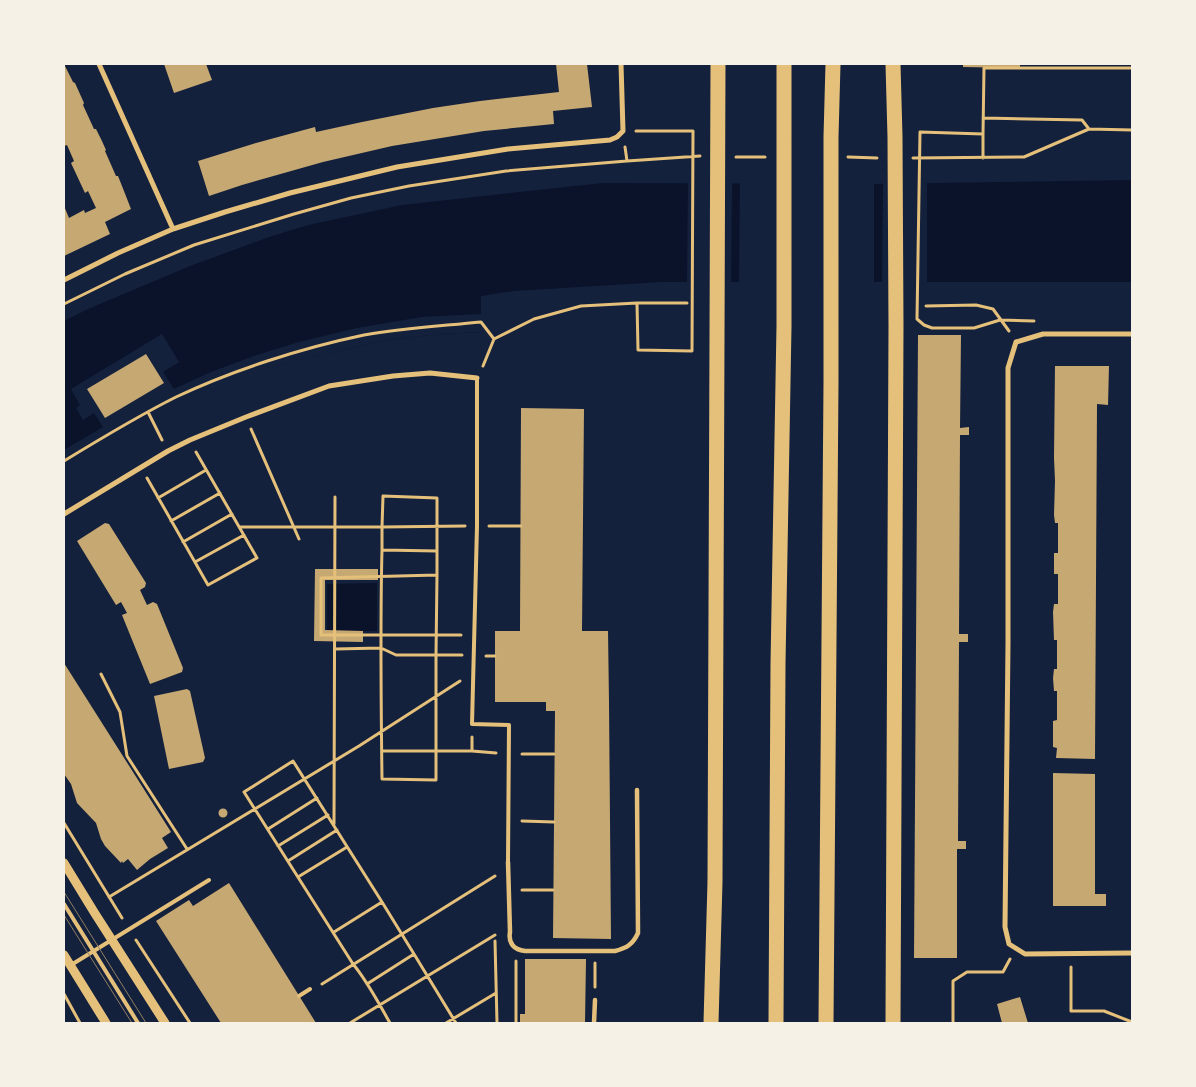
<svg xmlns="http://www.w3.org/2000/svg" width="1196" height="1087" viewBox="0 0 1196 1087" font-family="'PT Sans Narrow',sans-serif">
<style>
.water{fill:#0b132b}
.pier{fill:#14213d}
.building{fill:#c6a872}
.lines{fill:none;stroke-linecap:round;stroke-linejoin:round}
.path{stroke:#e5c07b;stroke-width:3}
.service{stroke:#e5c07b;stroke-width:4}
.pedestrian{stroke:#e5c07b;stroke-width:4.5}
.minor{stroke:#e5c07b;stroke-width:5}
.tertiary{stroke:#e5c07b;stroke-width:9}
.motorway{stroke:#e5c07b;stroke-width:15}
.tram{stroke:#918062;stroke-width:1}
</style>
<rect width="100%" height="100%" fill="#14213d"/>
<path class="water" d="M 1132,180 L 1132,282 L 663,282 L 514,291 L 481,296 L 481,332 L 437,334 L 376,342 L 267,368 L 196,396 L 151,417 L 64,469 L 64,321 L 88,309 L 190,266 L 269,237 L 308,225 L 402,205 L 602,183 L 870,184 Z
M 377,583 L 377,631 L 327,632 L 327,584 Z"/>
<path class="pier" d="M 688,181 L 732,181 L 731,284 L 687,284 Z
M 740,181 L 874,182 L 874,285 L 739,284 Z
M 883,181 L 927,181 L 927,284 L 882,285 Z
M 482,314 L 481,332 L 437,334 L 376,342 L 268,368 L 268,371 L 197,398 L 152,419 L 64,472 L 64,450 L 103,427 L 94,413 L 83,420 L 76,408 L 80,405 L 71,389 L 162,334 L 179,362 L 163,372 L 174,389 L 211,372 L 254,356 L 299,342 L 357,328 L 422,317 Z"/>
<path class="building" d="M 64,64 L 73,82 L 75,83 L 84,103 L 83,105 L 94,129 L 96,129 L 101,139 L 106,150 L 105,151 L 116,176 L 118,176 L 122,186 L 131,209 L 105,222 L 110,234 L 64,256 L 64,206 L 69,218 L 84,210 L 85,213 L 96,208 L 88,191 L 85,193 L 71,163 L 74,161 L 67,145 L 64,146 Z
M 164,64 L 206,64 L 212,80 L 174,93 Z
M 556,64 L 587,64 L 592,107 L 553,111 L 554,124 L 484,131 L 392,146 L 323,162 L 242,185 L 209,196 L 198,161 L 256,143 L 315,127 L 316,132 L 362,122 L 433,108 L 480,101 L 559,92 Z
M 963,64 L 1020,64 L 1020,68 L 963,67 Z
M 918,335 L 961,335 L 960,428 L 969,427 L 969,435 L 960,435 L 959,634 L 968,634 L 968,642 L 959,642 L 958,841 L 966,841 L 966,849 L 957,849 L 957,958 L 914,958 Z
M 146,354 L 164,383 L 105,418 L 87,389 Z
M 1055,366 L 1109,366 L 1108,405 L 1097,404 L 1095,759 L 1056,758 L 1057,748 L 1053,747 L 1053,721 L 1057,720 L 1057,691 L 1054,691 L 1053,678 L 1054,669 L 1057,669 L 1057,640 L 1054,640 L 1053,612 L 1054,604 L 1058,604 L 1058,574 L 1054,574 L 1054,553 L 1058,553 L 1058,523 L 1055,523 L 1054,515 L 1055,481 L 1054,458 Z
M 521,408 L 584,409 L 582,631 L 608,631 L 609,702 L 611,939 L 553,938 L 555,711 L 546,711 L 546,702 L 495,702 L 495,631 L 520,631 Z
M 105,523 L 109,524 L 146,583 L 145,587 L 140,590 L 147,605 L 153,602 L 157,604 L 183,668 L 182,672 L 150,684 L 122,615 L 127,613 L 121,602 L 116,605 L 77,541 Z
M 315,569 L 378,569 L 378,580 L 325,580 L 325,630 L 363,631 L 363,642 L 314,641 Z
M 64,663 L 171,832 L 162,838 L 168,848 L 150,859 L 137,870 L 128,859 L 123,863 L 122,861 L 121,863 L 105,846 L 101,839 L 96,823 L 77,803 L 71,784 L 64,774 Z
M 187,689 L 190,691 L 205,758 L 203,762 L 169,769 L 154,696 Z
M 1053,773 L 1095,774 L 1095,894 L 1106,894 L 1106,906 L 1053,906 Z
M218.5 813a4.5 4.5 0 1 1 9 0a4.5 4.5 0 1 1-9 0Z
M 229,883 L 316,1023 L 221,1023 L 156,921 L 189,900 L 193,906 Z
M 525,959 L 586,959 L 585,1023 L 520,1023 L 520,1014 L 525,1014 Z
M 1020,997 L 1028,1023 L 1002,1023 L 997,1004 Z"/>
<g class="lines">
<path class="path" d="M 983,118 L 1082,120 L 1089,129
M 636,131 L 693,131 L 692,351 L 638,350 L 637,303
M 983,134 L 984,68 L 1132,68
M 625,147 L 627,161
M 736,157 L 765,157
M 848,157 L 877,158
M 913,158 L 1024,157 L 1089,129 L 1132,130
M 983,158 L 983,134 L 920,132 L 917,319 L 924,325 L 932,328 L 974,328 L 1000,320 L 1034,321
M 64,304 L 125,274 L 194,245 L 294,214 L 351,198 L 409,186 L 506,171 L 627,161 L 700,156
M 926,306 L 976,305 L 993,309 L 1009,331
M 483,366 L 494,339 L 534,319 L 581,306 L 637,303 L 687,303
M 148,412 L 162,440
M 251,429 L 299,539
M 64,461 C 100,439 138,416 176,397 C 233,370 302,348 364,335 C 403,328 442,326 481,322 L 494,339
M 147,478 L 208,585 L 257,558 L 196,452
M 158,498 L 206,470
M 171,521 L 220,493
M 489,526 L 521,526
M 240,527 L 382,527 L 383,496 L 437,498 L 437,575
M 183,542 L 232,514
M 382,550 C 380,626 381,703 382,779 L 436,780 L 436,655 L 437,575 L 321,578 L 321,635 C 367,635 414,635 461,635
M 437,551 L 382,550 L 382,527 L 465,526
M 195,562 L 244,535
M 335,649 L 381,648 L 396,655 L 462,655
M 486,656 L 495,656
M 101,674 L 120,712 L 127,756 L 187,849
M 382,751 L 472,751 L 496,753
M 472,751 L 472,737
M 522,754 L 554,754
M 522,821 L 554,822
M 64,823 L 122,918
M 334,824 L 335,497
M 268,829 L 317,798
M 278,846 L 328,815
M 288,861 L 337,830
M 298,877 L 347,847
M 522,890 L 553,890
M 109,897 L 359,746 L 460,681
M 334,932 L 382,902
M 136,940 L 190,1023
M 495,941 L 497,1023
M 414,954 L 456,1023
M 516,961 L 516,1023
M 1071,967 L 1071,1011 L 1104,1011 L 1132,1022
M 322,984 L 495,876
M 367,984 L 414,954 L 382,902 L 293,761 L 244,792 L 353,964 C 368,982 379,1004 390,1023
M 595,987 L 595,963
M 64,994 L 80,1023
M 350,1023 L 495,935
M 446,1023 L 496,993
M 953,1023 L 953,981 L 967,972 L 1003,972 L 1010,959"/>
<path class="service" d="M 477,378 L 477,526 L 472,724 L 509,725 L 508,862
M 64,904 L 138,1023
M 71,965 L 209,880
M 299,996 L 310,989"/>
<path class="pedestrian" d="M 508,862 L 510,932 C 508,943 514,950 525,951 L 615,951 C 627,948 633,944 638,933 L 637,790
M 594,1023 L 595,1000"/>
<path class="minor" d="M 99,64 L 173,229
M 64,280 L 118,253 L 173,229 L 225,212 L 290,193 L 397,167 L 508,149 L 610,140 L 617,137 L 623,131 L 621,64
M 1132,334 L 1043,334 L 1016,342 L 1008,368 L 1008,643 L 1005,927 L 1009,944 L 1025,954 L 1132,953
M 64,514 L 168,451 L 190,440 L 246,417 L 329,386 L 393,376 L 430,373 L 477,378"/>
<path class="tertiary" d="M 64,863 L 94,912 L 165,1023
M 64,955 L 106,1023"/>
<path class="motorway" d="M 893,64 L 895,137 L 896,326 L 893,1023
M 711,1023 L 715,882 L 718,64
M 776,1023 L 778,664 L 784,326 L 784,64
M 826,1023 L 831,383 L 831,137 L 833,64"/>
<path class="tram" d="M 64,892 L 146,1023
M 64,915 L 132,1023"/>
</g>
<rect width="1196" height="1087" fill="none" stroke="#f6f1e7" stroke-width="130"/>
</svg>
